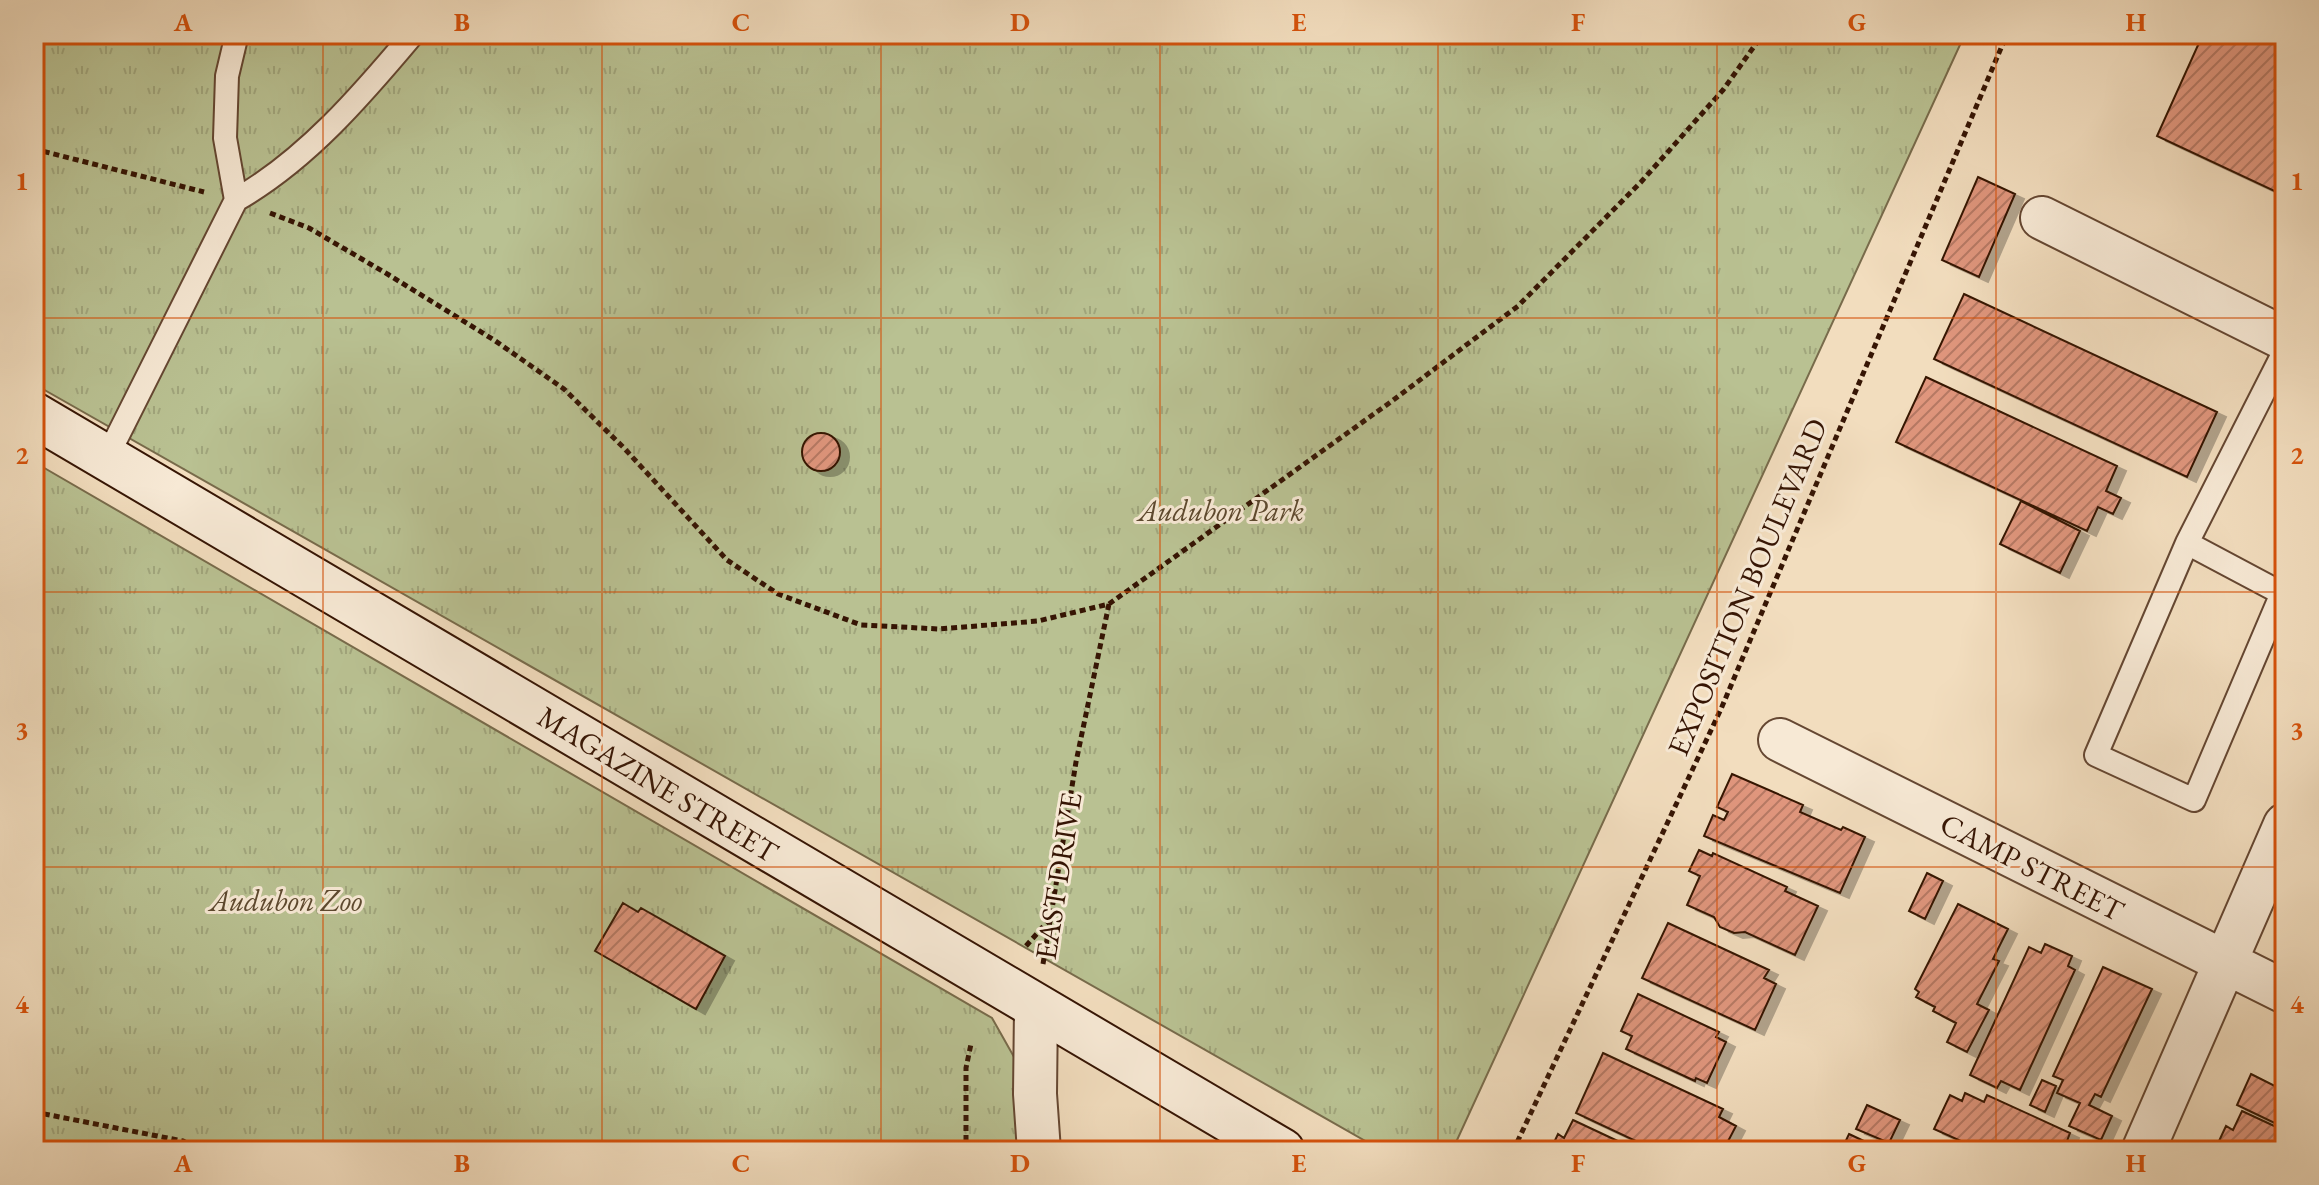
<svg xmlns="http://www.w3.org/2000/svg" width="2319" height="1185" viewBox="0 0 2319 1185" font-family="'EB Garamond',serif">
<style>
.grass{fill:url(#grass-tufts);stroke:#786b4b;stroke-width:2}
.building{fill:url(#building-hatch);stroke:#361504;stroke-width:2;filter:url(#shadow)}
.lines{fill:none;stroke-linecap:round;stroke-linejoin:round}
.lane-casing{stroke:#654732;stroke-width:26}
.street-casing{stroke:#654732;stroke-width:46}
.secondary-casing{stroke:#361504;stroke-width:48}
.path{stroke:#361504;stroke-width:5;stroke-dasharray:6 4;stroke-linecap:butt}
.lane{stroke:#f7e9d5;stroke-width:22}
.street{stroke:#f7e9d5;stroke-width:42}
.secondary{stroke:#f7e9d5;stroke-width:44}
.grid{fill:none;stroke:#d6520b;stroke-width:2;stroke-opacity:0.55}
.labels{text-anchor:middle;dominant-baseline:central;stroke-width:6;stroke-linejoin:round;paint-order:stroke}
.park-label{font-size:30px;font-style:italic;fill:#5d492f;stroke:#f7e9d5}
.street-label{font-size:30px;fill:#361504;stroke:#f7e9d5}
.neatline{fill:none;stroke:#d6520b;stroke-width:3}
.grid-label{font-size:26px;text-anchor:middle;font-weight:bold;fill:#d6520b}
</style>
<defs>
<pattern id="grass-tufts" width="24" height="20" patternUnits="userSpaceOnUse" patternTransform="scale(2)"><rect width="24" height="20" fill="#b9c192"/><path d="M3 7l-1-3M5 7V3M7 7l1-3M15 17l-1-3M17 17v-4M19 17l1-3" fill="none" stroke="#a0a57c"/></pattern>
<pattern id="building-hatch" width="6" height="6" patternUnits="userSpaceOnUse" patternTransform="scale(2)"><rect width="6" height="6" fill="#e0967d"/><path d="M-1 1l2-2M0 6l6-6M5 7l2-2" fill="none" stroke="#b67964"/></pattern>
<filter id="shadow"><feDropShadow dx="9" dy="5" stdDeviation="0" flood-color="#0004"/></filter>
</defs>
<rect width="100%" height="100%" fill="#f2ddbe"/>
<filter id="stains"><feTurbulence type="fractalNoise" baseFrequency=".0025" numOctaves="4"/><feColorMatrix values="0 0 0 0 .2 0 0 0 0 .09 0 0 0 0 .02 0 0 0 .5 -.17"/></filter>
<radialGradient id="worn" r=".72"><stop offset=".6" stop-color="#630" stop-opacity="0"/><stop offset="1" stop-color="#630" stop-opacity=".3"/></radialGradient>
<path class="grass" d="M 34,34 L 1965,34 L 1452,1151 L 1383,1151 L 34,384 Z
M 34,462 L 992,1018 L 1035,1094 L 1039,1151 L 34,1151 Z"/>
<path class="building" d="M 2203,34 L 2285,34 L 2285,196 L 2157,136 Z
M 1978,177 L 2015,194 L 1979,277 L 1942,260 Z
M 1964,294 L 2217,412 L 2187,477 L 1934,359 Z
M 1926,377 L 2117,466 L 2106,491 L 2121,498 L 2113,514 L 2098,507 L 2087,531 L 1896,442 Z
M802 452a19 19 0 1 1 38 0a19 19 0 1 1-38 0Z
M 2021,501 L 2080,531 L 2060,573 L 2000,544 Z
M 1732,774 L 1803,805 L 1800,812 L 1841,830 L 1843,827 L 1865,837 L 1840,893 L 1704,836 L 1713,815 L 1724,820 L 1728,812 L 1717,807 Z
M 1699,850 L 1712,856 L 1713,853 L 1787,887 L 1785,891 L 1818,906 L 1795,955 L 1745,932 L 1734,933 L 1720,927 L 1714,917 L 1687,905 L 1700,876 L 1689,871 Z
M 1927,873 L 1943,881 L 1925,919 L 1909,911 Z
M 623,903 L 638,912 L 641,908 L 725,956 L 696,1009 L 595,951 Z
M 1958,904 L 2008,929 L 1993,959 L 1999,961 L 1977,1004 L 1989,1010 L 1967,1052 L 1947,1042 L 1956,1023 L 1933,1011 L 1935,1007 L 1916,997 L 1919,992 L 1915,989 Z
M 1668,923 L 1769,970 L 1764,978 L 1776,984 L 1755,1030 L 1642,978 Z
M 2045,944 L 2072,956 L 2068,966 L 2075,970 L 2020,1090 L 2001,1081 L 1997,1088 L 1970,1075 L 2029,947 L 2041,953 Z
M 2103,967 L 2152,989 L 2101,1097 L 2095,1094 L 2089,1105 L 2112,1116 L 2101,1140 L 2069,1126 L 2080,1103 L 2057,1093 L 2063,1080 L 2053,1076 Z
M 1638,994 L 1719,1032 L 1716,1037 L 1726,1042 L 1707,1083 L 1696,1078 L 1695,1081 L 1626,1049 L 1632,1036 L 1621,1031 Z
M 1603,1053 L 1723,1109 L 1719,1117 L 1736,1126 L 1723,1151 L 1657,1151 L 1576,1113 Z
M 2251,1074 L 2285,1091 L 2285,1128 L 2237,1105 Z
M 2042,1080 L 2056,1086 L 2045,1112 L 2030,1105 Z
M 1965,1093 L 1984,1102 L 1987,1095 L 2070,1133 L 2067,1141 L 2072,1143 L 2068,1151 L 1983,1151 L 1934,1129 L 1950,1095 L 1962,1101 Z
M 1867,1105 L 1900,1120 L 1889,1143 L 1856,1129 Z
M 2242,1111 L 2285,1131 L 2285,1151 L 2241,1151 L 2219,1141 L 2226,1126 L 2233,1130 Z
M 1573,1120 L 1639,1151 L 1550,1151 L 1558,1134 L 1564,1138 Z
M 1849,1134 L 1885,1151 L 1841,1151 Z"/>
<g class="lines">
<defs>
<path id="lane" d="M 236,200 L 225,138 L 227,76 L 237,34
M 2285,350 L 2187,543 L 2285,595
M 107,457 L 236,200 C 306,160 361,96 413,34
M 2187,543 L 2096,755 L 2194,800 L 2285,586"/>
<path id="street" d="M 2042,218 L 2285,339
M 1780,740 L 2285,992
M 1036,1008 L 1035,1094 L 1039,1151
M 2143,1151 L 2285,825"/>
<path id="secondary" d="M 34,415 L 1282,1151"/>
</defs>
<use href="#lane" class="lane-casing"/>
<use href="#street" class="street-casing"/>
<use href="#secondary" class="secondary-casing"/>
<path class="path" d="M 34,149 L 204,192
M 270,213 L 309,228 L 389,275 L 494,340 L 564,389 L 624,448 L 727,560 L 778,594 L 861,625 L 939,629 L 1038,621 L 1109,604 L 1392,401 L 1518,306 L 1641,182 L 1723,90 L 1763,34
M 1026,946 L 1049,920
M 1043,964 L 1076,762 L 1109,604
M 34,1112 L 183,1141 L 202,1151
M 966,1151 L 966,1068 L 971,1044
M 1513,1151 L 1721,709 L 2007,34"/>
<use href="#lane" class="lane"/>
<use href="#street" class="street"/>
<use href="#secondary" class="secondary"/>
</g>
<path class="grid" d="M 323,34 L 323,1151M 602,34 L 602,1151M 881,34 L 881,1151M 1160,34 L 1160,1151M 1438,34 L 1438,1151M 1717,34 L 1717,1151M 1996,34 L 1996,1151M 34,318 L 2285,318M 34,592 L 2285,592M 34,867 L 2285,867"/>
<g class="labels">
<g class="park-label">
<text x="1221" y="510">Audubon Park</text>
<text x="286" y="900">Audubon Zoo</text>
</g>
<g class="street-label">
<text transform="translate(1747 587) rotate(-67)">EXPOSITION BOULEVARD</text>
<text transform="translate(658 784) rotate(31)">MAGAZINE STREET</text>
<text transform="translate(2032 867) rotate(27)">CAMP STREET</text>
<text transform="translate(1058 876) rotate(-81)">EAST DRIVE</text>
</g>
</g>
<rect width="2319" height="1185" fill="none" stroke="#f2ddbe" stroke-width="88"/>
<rect x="44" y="44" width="2231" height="1097" class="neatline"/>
<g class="grid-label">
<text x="183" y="31">A</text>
<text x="462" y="31">B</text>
<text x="741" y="31">C</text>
<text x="1020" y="31">D</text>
<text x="1299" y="31">E</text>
<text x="1578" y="31">F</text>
<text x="1857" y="31">G</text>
<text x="2136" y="31">H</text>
<text x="22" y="190">1</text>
<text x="2297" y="190">1</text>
<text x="22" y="464">2</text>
<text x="2297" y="464">2</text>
<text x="22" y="739">3</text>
<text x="2297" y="739">3</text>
<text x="22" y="1013">4</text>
<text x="2297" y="1013">4</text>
<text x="183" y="1172">A</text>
<text x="462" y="1172">B</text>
<text x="741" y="1172">C</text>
<text x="1020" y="1172">D</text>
<text x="1299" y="1172">E</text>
<text x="1578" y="1172">F</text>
<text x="1857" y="1172">G</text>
<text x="2136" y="1172">H</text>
</g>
<rect width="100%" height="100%" filter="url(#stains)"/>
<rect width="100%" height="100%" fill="url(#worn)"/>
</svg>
